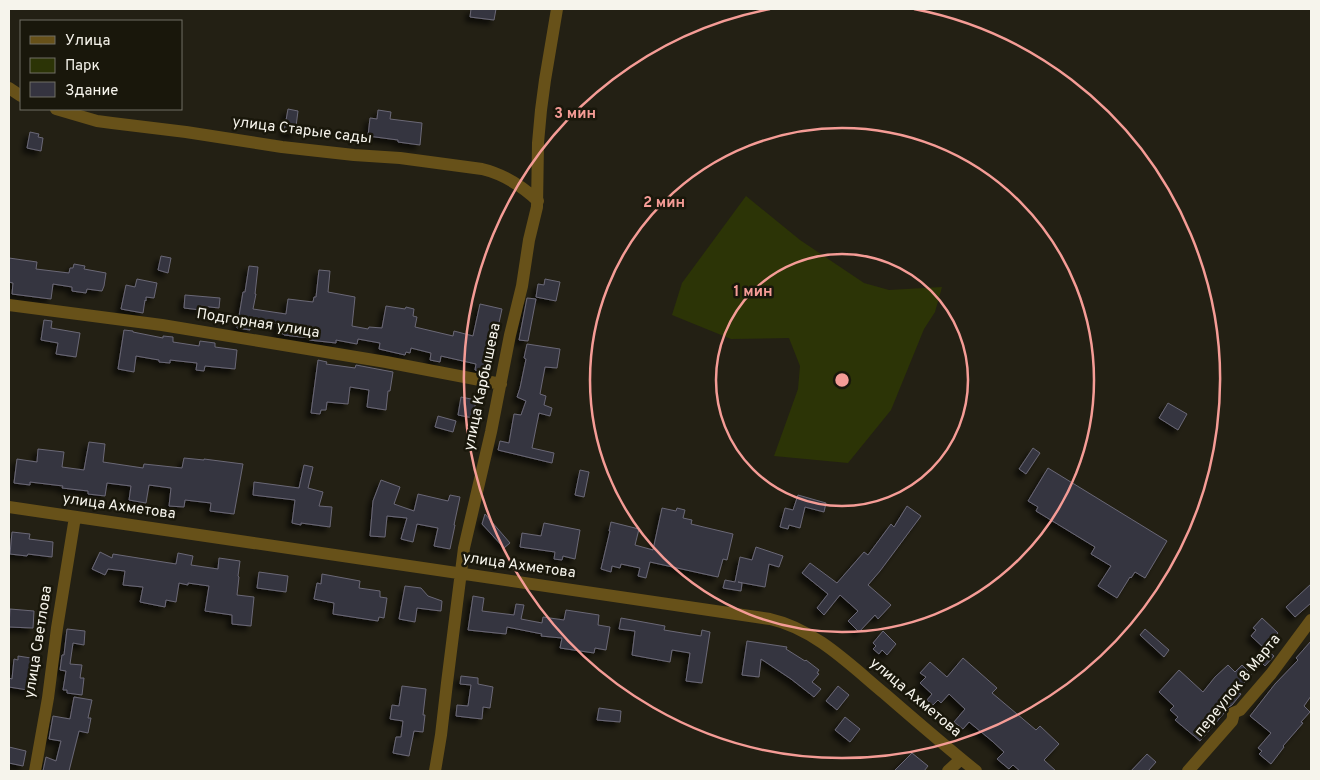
<svg xmlns="http://www.w3.org/2000/svg" width="1320" height="780" viewBox="0 0 1320 780" font-family="Overpass,sans-serif">
<style>
.green{fill:#2c3406}
.building{fill:#353440;stroke:#6a6876;filter:url(#shadow)}
.lines{fill:none;stroke-linecap:round;stroke-linejoin:round}
.minor{stroke:#675119;stroke-width:12}
.ring{fill:none;stroke:#f59c96;stroke-width:2.5}
.labels{text-anchor:middle;dominant-baseline:central;stroke-width:5;stroke-linejoin:round;paint-order:stroke}
.street-label{font-size:15px;fill:#f6f4ec;stroke:#19170b}
.centre{fill:#f59c96;stroke:#19170b;stroke-width:2.5}
.ring-label{font-size:15px;text-anchor:middle;font-weight:bold;fill:#f59c96;stroke:#19170b;stroke-width:5;stroke-linejoin:round;paint-order:stroke}
</style>
<defs>
<filter id="shadow"><feDropShadow dx="-4.5" dy="4.5" stdDeviation="2.5" flood-color="#0009"/></filter>
</defs>
<rect width="100%" height="100%" fill="#232014"/>
<path class="green" d="M 746,196 L 800,240 L 864,283 L 889,290 L 942,287 L 935,312 L 924,329 L 891,410 L 848,463 L 774,456 L 798,389 L 800,366 L 789,338 L 731,339 L 672,315 L 682,283 Z"/>
<path class="building" d="M 471,9 L 496,9 L 494,20 L 470,17 Z
M 288,109 L 298,111 L 295,134 L 284,132 Z
M 378,110 L 391,112 L 390,119 L 422,123 L 420,145 L 398,142 L 398,140 L 368,136 L 370,118 L 377,119 Z
M 30,132 L 39,134 L 38,137 L 43,138 L 41,151 L 27,148 Z
M 161,256 L 171,258 L 168,273 L 158,270 Z
M 9,258 L 37,262 L 36,269 L 69,273 L 70,268 L 73,268 L 74,264 L 85,266 L 84,269 L 106,273 L 104,286 L 102,291 L 87,289 L 86,293 L 72,291 L 72,287 L 53,284 L 51,299 L 12,294 L 13,283 L 9,282 Z
M 249,266 L 258,267 L 255,294 L 256,294 L 253,309 L 286,314 L 288,299 L 313,302 L 314,297 L 316,297 L 319,270 L 330,271 L 328,292 L 355,297 L 352,326 L 368,329 L 369,327 L 382,328 L 386,306 L 405,309 L 406,307 L 414,309 L 413,316 L 417,317 L 415,327 L 453,336 L 454,331 L 473,336 L 480,304 L 502,309 L 488,373 L 475,370 L 476,364 L 441,356 L 440,362 L 430,360 L 431,353 L 411,348 L 410,353 L 406,352 L 405,355 L 379,349 L 380,343 L 358,339 L 357,344 L 336,340 L 336,343 L 309,340 L 310,338 L 284,335 L 284,334 L 278,333 L 279,324 L 251,320 L 250,330 L 237,328 L 243,292 L 245,292 Z
M 137,279 L 157,283 L 154,298 L 146,297 L 146,301 L 145,300 L 143,313 L 121,309 L 126,285 L 135,287 Z
M 545,279 L 560,282 L 556,301 L 536,297 L 538,284 L 544,285 Z
M 185,295 L 220,298 L 219,308 L 201,306 L 201,310 L 184,308 Z
M 527,298 L 536,299 L 528,341 L 519,340 Z
M 44,320 L 52,321 L 51,328 L 80,333 L 76,357 L 56,354 L 58,343 L 41,340 Z
M 124,330 L 133,331 L 133,332 L 163,338 L 163,336 L 173,337 L 173,342 L 199,346 L 200,341 L 215,343 L 215,347 L 237,350 L 235,369 L 205,366 L 204,371 L 196,370 L 197,363 L 170,360 L 170,363 L 159,362 L 159,360 L 136,356 L 134,372 L 118,369 Z
M 527,344 L 560,349 L 557,368 L 545,367 L 540,394 L 546,396 L 544,405 L 552,408 L 550,416 L 539,413 L 532,448 L 554,453 L 552,463 L 498,450 L 500,441 L 509,443 L 514,414 L 521,415 L 526,401 L 517,397 L 520,388 L 526,359 L 524,358 Z
M 318,360 L 327,362 L 326,364 L 355,368 L 356,365 L 393,372 L 390,391 L 388,391 L 386,410 L 367,407 L 369,390 L 350,387 L 348,404 L 327,402 L 326,410 L 321,410 L 320,414 L 311,413 Z
M 461,397 L 476,400 L 473,418 L 458,415 Z
M 1168,403 L 1187,414 L 1178,430 L 1159,418 Z
M 438,416 L 456,421 L 453,432 L 435,427 Z
M 89,442 L 105,444 L 103,462 L 143,468 L 144,464 L 182,468 L 184,458 L 204,460 L 204,459 L 243,464 L 234,514 L 210,511 L 211,503 L 185,500 L 184,507 L 169,506 L 171,488 L 149,485 L 146,503 L 129,500 L 131,486 L 107,483 L 105,496 L 88,494 L 88,491 L 62,488 L 63,486 L 30,482 L 30,485 L 14,483 L 17,459 L 37,462 L 38,449 L 64,452 L 62,467 L 84,470 Z
M 1033,448 L 1040,453 L 1026,474 L 1019,469 Z
M 304,465 L 313,467 L 308,488 L 323,492 L 319,506 L 332,507 L 330,527 L 301,523 L 301,525 L 292,523 L 295,500 L 253,495 L 254,482 L 299,488 Z
M 1048,468 L 1167,541 L 1145,578 L 1135,572 L 1131,578 L 1130,577 L 1117,598 L 1098,586 L 1111,566 L 1091,554 L 1095,547 L 1036,511 L 1038,507 L 1028,501 Z
M 580,470 L 589,472 L 584,497 L 575,495 Z
M 381,480 L 400,487 L 394,504 L 414,511 L 418,494 L 448,501 L 450,495 L 460,497 L 454,525 L 455,525 L 450,549 L 434,546 L 438,528 L 417,524 L 413,542 L 401,539 L 407,518 L 387,516 L 385,537 L 370,536 L 373,501 Z
M 798,495 L 826,503 L 824,512 L 805,507 L 800,528 L 789,525 L 788,529 L 780,527 L 785,508 L 793,510 Z
M 907,506 L 921,516 L 880,571 L 868,585 L 891,605 L 878,619 L 875,615 L 859,632 L 848,621 L 858,611 L 840,595 L 824,615 L 817,608 L 828,594 L 802,573 L 810,563 L 837,583 L 864,552 L 868,555 L 891,524 L 894,527 Z
M 662,508 L 676,511 L 677,508 L 685,510 L 683,518 L 692,520 L 691,524 L 733,534 L 727,560 L 723,559 L 718,577 L 650,562 L 646,578 L 638,576 L 640,568 L 621,564 L 620,568 L 612,566 L 611,572 L 601,569 L 610,531 L 609,531 L 611,522 L 639,529 L 635,545 L 653,550 Z
M 485,514 L 510,543 L 504,548 L 482,524 Z
M 544,523 L 580,530 L 575,559 L 563,556 L 562,560 L 554,559 L 555,552 L 520,547 L 522,533 L 541,536 Z
M 12,532 L 30,534 L 29,539 L 53,542 L 52,557 L 28,554 L 27,556 L 10,554 Z
M 756,547 L 783,556 L 779,567 L 769,564 L 765,587 L 738,582 L 742,583 L 741,591 L 723,588 L 725,580 L 735,582 L 740,557 L 752,560 Z
M 100,552 L 112,558 L 113,554 L 176,564 L 178,553 L 193,556 L 191,565 L 218,569 L 219,558 L 240,561 L 238,576 L 239,577 L 237,595 L 254,597 L 251,626 L 232,624 L 232,615 L 205,611 L 209,586 L 188,583 L 188,585 L 179,583 L 176,602 L 166,600 L 165,607 L 140,602 L 143,587 L 123,585 L 125,571 L 108,569 L 105,575 L 92,569 Z
M 259,572 L 288,576 L 286,592 L 257,588 Z
M 322,574 L 360,581 L 359,588 L 380,591 L 380,597 L 387,598 L 384,618 L 379,617 L 378,621 L 333,614 L 334,603 L 314,599 L 317,583 L 321,584 Z
M 1311,584 L 1311,603 L 1295,617 L 1286,607 Z
M 405,586 L 421,588 L 428,596 L 442,601 L 441,611 L 417,608 L 415,622 L 399,619 Z
M 473,596 L 484,598 L 482,611 L 514,615 L 516,604 L 524,605 L 521,619 L 542,623 L 543,617 L 564,620 L 566,610 L 599,615 L 598,625 L 610,627 L 606,650 L 595,648 L 594,653 L 560,648 L 562,638 L 541,636 L 542,634 L 507,627 L 506,634 L 468,630 Z
M 10,609 L 34,611 L 33,628 L 9,627 Z
M 621,618 L 665,626 L 664,630 L 701,636 L 702,630 L 710,632 L 702,683 L 686,681 L 690,653 L 672,650 L 670,662 L 632,655 L 635,631 L 619,629 Z
M 1262,618 L 1278,633 L 1264,648 L 1251,636 L 1256,630 L 1253,628 Z
M 67,629 L 85,631 L 84,645 L 73,643 L 70,664 L 82,665 L 80,678 L 84,678 L 82,695 L 67,693 L 67,690 L 63,690 L 66,671 L 60,670 L 62,655 L 64,655 Z
M 1145,629 L 1169,650 L 1164,657 L 1140,635 Z
M 883,631 L 896,644 L 887,655 L 882,650 L 879,654 L 873,649 L 876,646 L 873,643 Z
M 747,641 L 787,647 L 786,649 L 805,661 L 806,660 L 819,670 L 817,673 L 819,674 L 812,682 L 821,689 L 814,697 L 791,679 L 761,659 L 759,677 L 742,675 Z
M 1311,641 L 1311,696 L 1304,706 L 1310,712 L 1301,722 L 1303,723 L 1283,746 L 1284,747 L 1271,764 L 1259,754 L 1262,751 L 1258,748 L 1271,733 L 1250,716 L 1275,684 L 1298,660 L 1296,658 Z
M 1265,648 L 1274,656 L 1265,666 L 1257,658 Z
M 18,656 L 31,658 L 31,661 L 37,662 L 34,691 L 9,687 L 9,678 L 12,679 L 14,659 L 18,660 Z
M 963,658 L 997,688 L 992,693 L 998,698 L 1036,730 L 1040,726 L 1059,744 L 1044,760 L 1056,771 L 1020,771 L 1013,765 L 1009,769 L 997,759 L 1004,752 L 992,741 L 969,722 L 963,729 L 954,722 L 965,709 L 949,694 L 941,703 L 938,700 L 933,705 L 927,700 L 932,694 L 920,683 L 926,677 L 920,673 L 930,662 L 947,677 Z
M 1228,665 L 1235,672 L 1242,665 L 1252,675 L 1236,691 L 1241,694 L 1232,705 L 1227,708 L 1225,712 L 1200,741 L 1175,720 L 1178,717 L 1170,710 L 1174,706 L 1159,692 L 1179,670 L 1203,692 L 1215,677 Z
M 461,676 L 478,678 L 478,684 L 493,687 L 490,708 L 483,707 L 482,719 L 456,716 L 457,705 L 468,706 L 471,685 L 460,684 Z
M 402,686 L 426,689 L 423,715 L 425,715 L 423,732 L 414,731 L 409,756 L 393,753 L 396,737 L 401,737 L 403,721 L 390,719 L 392,705 L 399,706 Z
M 838,686 L 849,695 L 837,710 L 826,701 Z
M 74,697 L 92,700 L 88,718 L 91,718 L 88,733 L 79,731 L 69,771 L 43,771 L 46,757 L 56,761 L 61,741 L 49,739 L 53,716 L 70,719 Z
M 599,708 L 621,711 L 620,722 L 597,720 Z
M 845,717 L 860,729 L 850,742 L 835,730 Z
M 9,747 L 26,751 L 23,766 L 9,763 Z
M 912,753 L 928,766 L 924,771 L 894,771 Z
M 1147,754 L 1156,762 L 1148,771 L 1131,771 Z"/>
<g class="lines">
<path class="minor" d="M 9,88 L 21,96
M 56,109 L 97,121 L 112,123 L 186,132 L 282,147 L 354,155 L 400,158 L 482,169 C 503,174 522,186 538,201
M 9,305 L 162,325 L 386,362 L 501,384
M 9,507 L 770,619 C 815,629 850,665 885,694 C 915,720 945,746 976,771
M 35,771 L 48,698 L 57,628 L 75,517
M 435,771 L 441,735 L 447,683 L 464,548 L 491,432 L 510,335 L 522,286 L 529,240 L 537,207 L 538,143 L 541,110 L 545,80 L 557,9
M 948,771 L 961,759
M 1188,771 L 1232,721 L 1233,717 L 1233,713 L 1240,710 L 1271,674 L 1311,620"/>
</g>
<g class="ring">
<circle cx="842" cy="380" r="126"/>
<circle cx="842" cy="380" r="252"/>
<path d="M914 9A378 378 0 1 1 770 9"/>
</g>
<g class="labels">
<g class="street-label">
<text transform="translate(302 131) rotate(7)">улица Старые сады</text>
<text transform="translate(258 324) rotate(9)">Подгорная улица</text>
<text transform="translate(483 387) rotate(-78)">улица Карбышева</text>
<text transform="translate(119 507) rotate(8)">улица Ахметова</text>
<text transform="translate(519 566) rotate(8)">улица Ахметова</text>
<text transform="translate(39 642) rotate(-81)">улица Светлова</text>
<text transform="translate(1238 686) rotate(-51)">переулок 8 Марта</text>
<text transform="translate(915 698) rotate(40)">улица Ахметова</text>
</g>
</g>
<circle cx="842" cy="380" r="8" class="centre"/>
<g class="ring-label">
<text x="575" y="118">3 мин</text>
<text x="664" y="207">2 мин</text>
<text x="753" y="296">1 мин</text>
</g>
<rect width="1320" height="780" fill="none" stroke="#f6f4ec" stroke-width="20"/>
<rect x="20" y="20" width="162" height="90" fill="#19170b" stroke="#716f65"/>
<rect x="30" y="36" width="25" height="8" fill="#675119" stroke="#716f65"/>
<text x="65" y="45" font-size="15" fill="#f6f4ec">Улица</text>
<rect x="30" y="58" width="25" height="15" fill="#2c3406" stroke="#716f65"/>
<text x="65" y="70" font-size="15" fill="#f6f4ec">Парк</text>
<rect x="30" y="82" width="25" height="15" fill="#353440" stroke="#716f65"/>
<text x="65" y="95" font-size="15" fill="#f6f4ec">Здание</text>
</svg>
